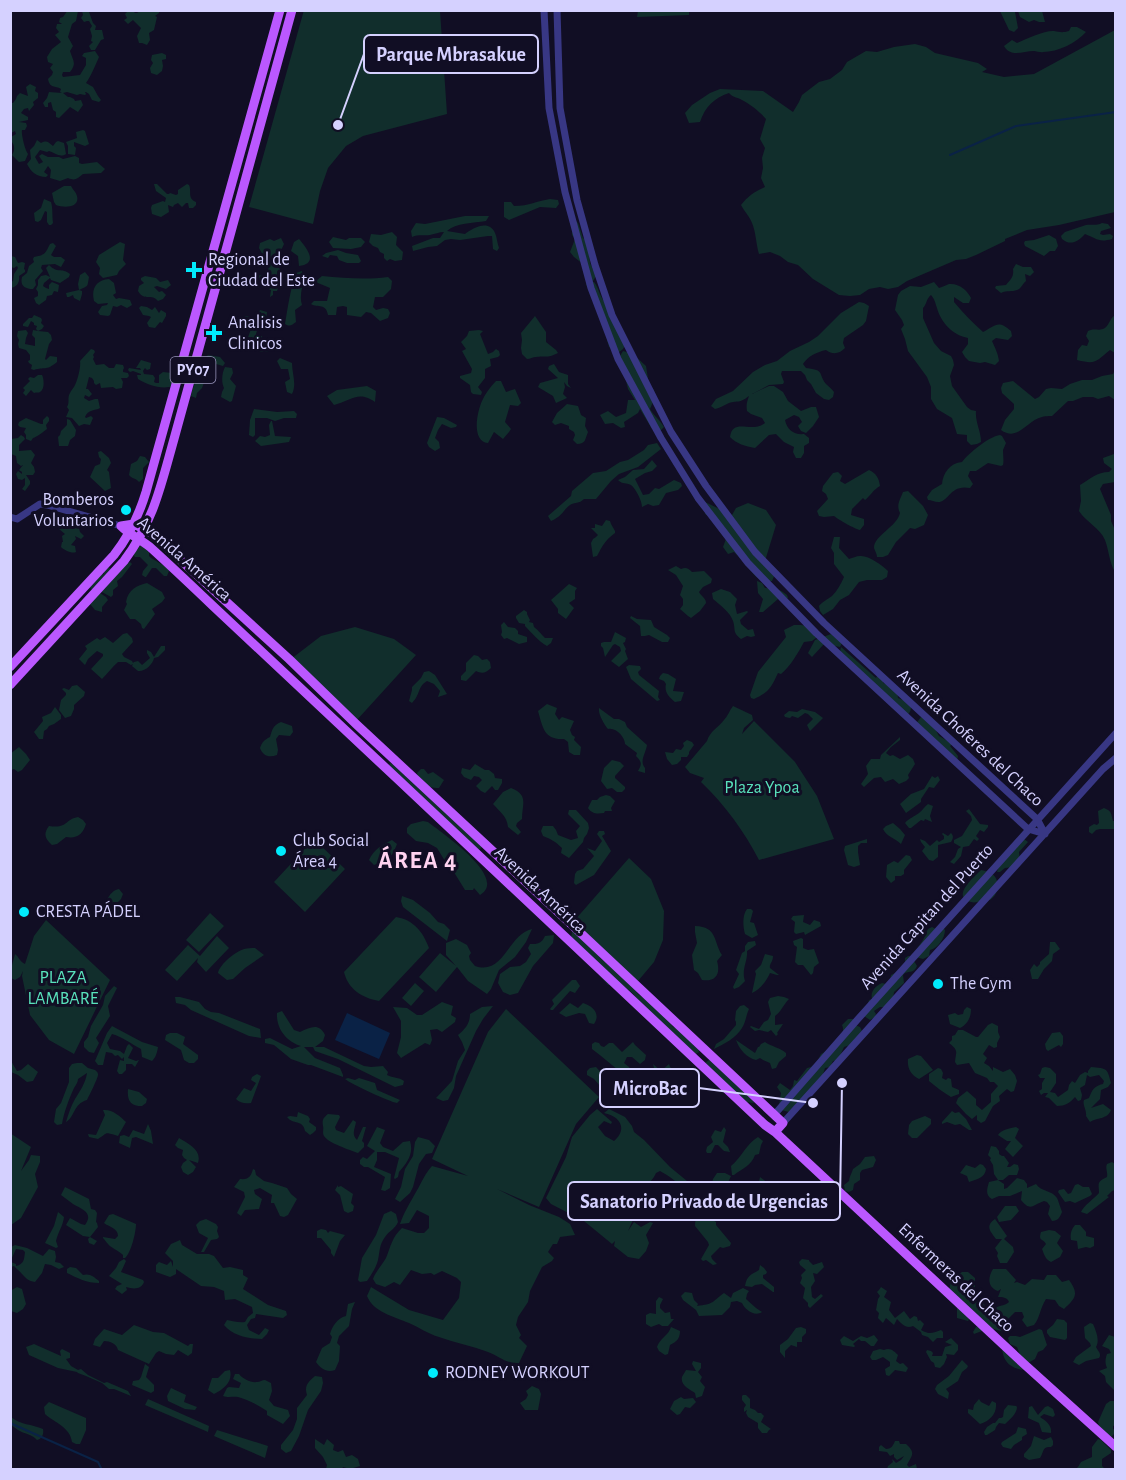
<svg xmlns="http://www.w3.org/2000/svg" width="1126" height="1480" viewBox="0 0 1126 1480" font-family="'Alegreya Sans',sans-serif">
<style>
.green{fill:#112e2c}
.water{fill:#0a2246}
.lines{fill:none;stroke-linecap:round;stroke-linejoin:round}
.stream{stroke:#0a2246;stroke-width:2}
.minor{stroke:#383784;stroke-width:7}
.major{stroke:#bb58ff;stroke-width:9}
.poi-dot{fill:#00ebfc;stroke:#110e24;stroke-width:2}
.labels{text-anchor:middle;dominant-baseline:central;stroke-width:6;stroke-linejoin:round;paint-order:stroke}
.shield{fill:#110e24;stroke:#9a96bd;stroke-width:1.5}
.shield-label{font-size:16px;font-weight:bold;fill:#d5d1ff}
.poi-label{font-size:18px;fill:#d5d1ff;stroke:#110e24;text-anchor:start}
.street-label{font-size:18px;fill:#d5d1ff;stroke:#110e24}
.park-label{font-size:18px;fill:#59e2bc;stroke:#110e24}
.district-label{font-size:24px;font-weight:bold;letter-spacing:1.5px;fill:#ffd3f0;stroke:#110e24}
.leader{fill:none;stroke:#d5d1ff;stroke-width:2}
.callout-dot{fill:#d5d1ff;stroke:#110e24;stroke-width:2}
.callout{fill:#110e24;stroke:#d5d1ff;stroke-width:2}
.callout-label{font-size:20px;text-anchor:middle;font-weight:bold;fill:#d5d1ff}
</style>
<rect width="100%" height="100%" fill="#110e24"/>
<path class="green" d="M 68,10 L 78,11 L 76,21 L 72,24 L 68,37 L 73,46 L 70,51 C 73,61 77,63 70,72 L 63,72 L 62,75 L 63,77 L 80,75 L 86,65 L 86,58 L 82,56 L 84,53 L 95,51 L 99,57 C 96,64 90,78 86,83 L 93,87 L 98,96 L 101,100 L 99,102 L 92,100 L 89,94 L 86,92 L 85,92 L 86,94 L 85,95 L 80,94 L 77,95 L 67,92 L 63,93 L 68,97 L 70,97 L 74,99 L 75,101 L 81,100 L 83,105 L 78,112 L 70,107 L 59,118 L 56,117 L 56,112 L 53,110 L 51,102 L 48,103 L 48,107 L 45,107 L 43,103 L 47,98 L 49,92 L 62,93 L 60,92 L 61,89 C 55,85 50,89 48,79 L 52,75 L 53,72 L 50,68 L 53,64 L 48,62 L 47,57 L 52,49 L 61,42 L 55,35 L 59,32 L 56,28 L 57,24 L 62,24 L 59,22 L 60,18 L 63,17 Z
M 304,10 L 440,11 L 447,114 L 363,136 L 346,146 L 328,168 L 320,191 L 313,224 L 249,207 Z
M 82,11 L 90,11 L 89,12 L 93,23 L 96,26 L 95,30 L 102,30 L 104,39 L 101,40 L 95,50 L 91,50 L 89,46 L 93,42 L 91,41 L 92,36 L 90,29 L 92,26 L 89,21 L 87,21 L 84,22 L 81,18 L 83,15 Z
M 128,11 L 133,11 L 135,13 L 137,13 L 140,11 L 159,11 L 159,13 L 155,16 L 157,17 L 154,30 L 149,33 L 150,40 L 147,45 L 142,43 L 139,43 L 137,36 L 141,28 L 133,20 L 128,24 L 124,20 L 127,18 L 125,14 Z
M 638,11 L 689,11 L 689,15 L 637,17 Z
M 1000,11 L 1013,11 L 1015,12 L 1018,28 L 1014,32 L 1009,30 Z
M 1018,11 L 1043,11 L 1042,11 L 1045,22 L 1039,22 L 1034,20 L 1029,22 L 1020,17 Z
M 1071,27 L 1077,27 L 1086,32 C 1076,43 1058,52 1043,52 C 1042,53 1036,51 1034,51 C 1023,51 1011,58 1004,46 L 1012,40 L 1017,43 C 1026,39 1046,30 1054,31 C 1060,32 1062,33 1069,31 Z
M 1115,30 L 1115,212 L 1059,225 L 1027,230 L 1005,239 L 1005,241 L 976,255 L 966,259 L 956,260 L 907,281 L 898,287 L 888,289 L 880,287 L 869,289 L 860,295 L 850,296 L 839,295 L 813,279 L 798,265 L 788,262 L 780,256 L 770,252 L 759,254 C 756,244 756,232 752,223 C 750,217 744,211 741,205 C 748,196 754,192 765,187 L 761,178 L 763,168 L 762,158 L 765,148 L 760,139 L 766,119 C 760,112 750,104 742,100 C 737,97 733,98 729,93 C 714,98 705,107 700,122 L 689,123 L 685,113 L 692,105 L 710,93 L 720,89 L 763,91 L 793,112 L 799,102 L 802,95 L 819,82 L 830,79 L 842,70 L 847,62 L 866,51 L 877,52 L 894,47 L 915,44 L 926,47 L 935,53 L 978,63 L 987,69 L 982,72 L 1004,77 L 1034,74 Z
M 162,53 L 166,55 L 166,59 L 162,60 L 163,66 L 162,71 L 157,75 L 151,73 L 150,68 L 153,63 L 151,60 L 152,55 Z
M 30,84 L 36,87 L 35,91 L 38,93 L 38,98 L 33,102 L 34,105 L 29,111 L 28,108 L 24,109 L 21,113 L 28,117 L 28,120 L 19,122 L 26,123 L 27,126 L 25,130 L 22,130 C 21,134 25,150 28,154 L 25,161 L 19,162 L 12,155 C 15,150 15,145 11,141 L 11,137 L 16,134 L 15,131 L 11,133 L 11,128 L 12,127 L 11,126 L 11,103 L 13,103 L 16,99 L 17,96 L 20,93 L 28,96 L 26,87 Z
M 83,130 L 85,131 L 89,144 L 85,146 L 74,142 L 74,146 L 76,148 L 75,155 L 68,154 L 68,146 L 66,142 L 77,138 L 76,132 Z
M 37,140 L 41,143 C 47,140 48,142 53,146 L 56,142 L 58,141 L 64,143 L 66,154 C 60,158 55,153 49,151 L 47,152 L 40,150 L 35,157 L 39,164 L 43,162 L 39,156 L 42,154 L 48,157 L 59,157 L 63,159 L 75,156 L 79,158 L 79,163 L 82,164 L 97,162 L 105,169 L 101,173 L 83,174 C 77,179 75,181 68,178 L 60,181 L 50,178 L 51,170 L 48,166 L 44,172 L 48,175 L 46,177 C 37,177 31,172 27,164 L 31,159 L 30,150 L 34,146 Z
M 154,184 L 157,184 L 167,194 L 169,194 L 170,193 L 176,195 L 178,194 L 178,190 L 187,184 L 189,185 C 192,192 187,198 196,202 L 196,205 L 193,208 L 189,208 L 188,203 L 186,203 L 182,207 L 178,203 L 174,205 L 173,207 L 168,205 L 169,212 L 161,217 L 152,214 L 151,208 L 152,205 L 163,201 L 165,202 L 166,198 L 156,191 Z
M 64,186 L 71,186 C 73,190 76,192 77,196 C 80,208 64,208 56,205 L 54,202 L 52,193 Z
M 44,199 L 51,202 C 53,209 52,215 53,223 L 51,225 L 49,225 L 47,222 L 47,212 L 45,211 L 41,220 L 38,222 L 35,221 L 34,213 L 41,208 Z
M 550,199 L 558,200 L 559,204 L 556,208 L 540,207 L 509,220 L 504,217 L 504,202 L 511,202 L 514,206 C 530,206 536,201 550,199 Z
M 465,216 L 489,216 L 486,221 C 473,223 456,223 447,231 L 465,234 C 473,228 489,219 495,233 C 497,237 497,243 499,248 L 497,251 L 493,249 L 492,236 L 488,236 L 460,240 L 451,239 L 445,240 L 437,246 L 428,247 L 413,251 L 412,246 L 433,238 L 440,238 L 444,232 C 439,232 435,234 430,235 C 424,236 419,234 412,237 L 411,231 L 416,223 L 425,224 Z
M 572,217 L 578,223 L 583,238 L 588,241 L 590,263 L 596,276 L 593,281 L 589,280 L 583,264 L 574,257 L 570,252 L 575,239 L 572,235 Z
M 1102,223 L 1108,224 L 1111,228 L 1101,231 L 1100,234 L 1103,235 L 1110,234 L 1113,236 L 1112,239 C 1098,243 1096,238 1085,234 C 1078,242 1070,246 1062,239 L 1061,236 L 1065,232 C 1072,230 1079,227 1086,225 C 1092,224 1096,226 1102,223 Z
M 392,232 L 397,237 L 396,245 L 403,252 L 402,260 L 395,261 L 390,259 L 387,261 L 384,258 L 384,254 L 380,252 L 378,248 L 373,246 L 369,242 L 371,234 L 381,235 Z
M 1049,235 L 1056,239 L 1058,246 L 1055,251 L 1050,251 L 1044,256 L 1025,246 L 1024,243 L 1025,241 L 1034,240 Z
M 333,237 L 346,240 L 349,238 L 361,238 L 365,242 L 361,247 L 351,249 L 333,248 L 329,242 Z
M 281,238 L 284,244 L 277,259 L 273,260 L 264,257 L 259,248 L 260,243 L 270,239 L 274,241 Z
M 299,239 C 307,248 319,264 299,266 L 298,256 L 291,251 L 294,242 Z
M 120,242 L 125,244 L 123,260 L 126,264 L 119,271 L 117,275 L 103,278 L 99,274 L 100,268 L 96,262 L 99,255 Z
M 53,243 L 56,246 L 51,255 L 54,257 L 61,257 L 65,260 L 61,267 L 55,264 L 42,265 L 41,268 L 43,271 L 35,280 L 36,285 L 33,289 C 24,289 20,285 22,277 L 27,273 L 29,266 L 34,262 L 33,259 L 34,257 C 45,255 45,254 50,244 Z
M 338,250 L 346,253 L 358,255 L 361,261 L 359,263 L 347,263 L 339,260 L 337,256 L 330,255 L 328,258 L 322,256 L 326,253 Z
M 11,256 L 15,257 L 18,263 L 22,262 L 25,263 L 24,269 L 25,270 L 25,272 L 19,276 C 20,282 17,287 11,288 L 11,282 L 13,281 L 14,274 L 18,268 L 17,266 L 14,268 L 11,267 L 11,264 L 12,263 L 11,262 Z
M 271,261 L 280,269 L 280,273 L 274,281 L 276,287 L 278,288 L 277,291 L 273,291 L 273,295 L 270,297 L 271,290 L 255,284 L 254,281 L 257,275 L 266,276 Z
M 1016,264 L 1023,267 L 1031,267 L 1034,272 L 1030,276 L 1025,274 L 1026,281 C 1022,284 1022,288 1017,290 C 1012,292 1007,290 1001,293 L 995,288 L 996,286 L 1006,285 C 1011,279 1014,277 1013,269 Z
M 49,265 C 58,274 61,267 70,274 L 69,277 L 60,283 L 51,280 L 50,278 L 44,283 L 43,286 L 46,288 L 49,289 L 49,285 L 52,282 L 59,285 L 58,292 L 54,291 L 52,295 L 47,296 L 46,300 L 39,305 L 36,303 L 34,298 L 38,296 L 38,292 L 36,289 L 38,285 L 38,280 L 41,276 L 46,275 L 50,277 L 46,268 Z
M 302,271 C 306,282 298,293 302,305 L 295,310 L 296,322 C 292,325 290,327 285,324 C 288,306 290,291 296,273 Z
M 85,272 L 89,277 C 87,288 89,285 79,290 L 82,291 L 82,294 L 80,301 L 74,298 L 73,295 L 69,297 L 67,297 L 66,293 L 79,290 L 78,284 L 80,275 Z
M 145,276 L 156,278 L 160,282 L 168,280 L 171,285 L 166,289 L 157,286 L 154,287 L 159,292 L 162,291 L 166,295 L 163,299 L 158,301 C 152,293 144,302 138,291 L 139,286 L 144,283 L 141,280 L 141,278 Z
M 322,276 C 344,278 366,280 388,277 L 392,281 L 391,289 L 383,297 L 375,297 L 373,307 L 376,310 L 383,308 L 388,309 L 390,313 L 388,318 L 380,321 L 371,313 L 366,312 L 361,317 L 347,315 L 347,307 L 343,306 L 337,307 L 336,315 L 328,315 C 326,303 318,308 311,304 L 314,301 L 327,301 L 330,288 L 318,283 L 316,281 Z
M 109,279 L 114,283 L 116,293 L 113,295 L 116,299 L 119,298 L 130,300 L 132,305 L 127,308 L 121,305 L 117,307 L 113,306 L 110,315 L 108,316 L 100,315 L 98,312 L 102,306 L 107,305 L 108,303 L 98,304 L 94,301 C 91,289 96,280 109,279 Z
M 594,282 C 599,288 599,295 604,301 L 626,343 L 623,349 L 618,353 L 609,347 L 607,340 L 607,330 L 586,284 Z
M 934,282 L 939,288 C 943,287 946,285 949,284 C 959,283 967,290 971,298 L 969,303 L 963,303 L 954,297 L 954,302 C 963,313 973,323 983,332 C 995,326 998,319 1011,331 L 1012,336 L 1008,340 L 996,338 L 992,341 C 995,348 998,353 999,361 L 995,365 L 985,362 L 980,363 L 969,361 L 965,357 L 962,352 L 968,344 L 968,338 C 953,335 941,323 937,308 C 935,302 935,300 931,295 C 926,299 927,304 923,308 L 923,318 L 934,343 L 941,351 L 951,356 L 953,360 L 954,365 L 950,376 L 952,386 L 967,407 L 971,410 L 976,411 C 975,422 981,431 981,442 L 977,444 L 971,445 L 967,441 L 967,435 L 957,434 L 952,418 L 937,409 L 931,399 L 931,387 L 927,377 L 908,351 L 905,339 L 901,329 L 904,325 L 902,320 L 895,310 L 898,295 L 901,291 L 910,286 L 921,287 Z
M 859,302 L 864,303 L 869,306 L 866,321 L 863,325 L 844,338 L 843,343 L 845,348 C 839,354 833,355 826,350 C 817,352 808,356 803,364 L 806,368 C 826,371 817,372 826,384 C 829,387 832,389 834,392 L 833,397 L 829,400 L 824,399 L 816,393 L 811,384 L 807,380 L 805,375 L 801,371 L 782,371 L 781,374 L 784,382 L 783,384 L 769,385 L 752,394 L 769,386 L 774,386 L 783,392 L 788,401 L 801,411 L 811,407 L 816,407 L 819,417 L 813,426 L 806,433 L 801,431 L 798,426 L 802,422 L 799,417 L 794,415 L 785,420 C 787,430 794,435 804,434 L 809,438 L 809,443 L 804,446 L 804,453 L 801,458 L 796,458 L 793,452 L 794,447 L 784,442 L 776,434 L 769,435 L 755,448 C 745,446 737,444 730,437 C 733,417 751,434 765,423 L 762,418 L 751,414 L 747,411 C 746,404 747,402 749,396 C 739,404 738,400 729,403 C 724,405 720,408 715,409 L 711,406 L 716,399 L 733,391 L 753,372 L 765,365 L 777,361 L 790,351 L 809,342 L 818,336 L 841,313 Z
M 141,306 L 147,307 L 152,310 L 155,307 L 159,313 L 161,310 L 166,313 L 166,316 L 162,323 L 160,322 L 155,328 L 149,327 L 147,323 L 151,317 L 149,316 L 143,315 L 139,308 Z
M 260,310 L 267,312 L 266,319 L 259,324 L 256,334 L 258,336 L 262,336 L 263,344 L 270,348 L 269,351 L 263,352 L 237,347 L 238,342 L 246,343 L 251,329 L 251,326 L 246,324 L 243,319 L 245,316 L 256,318 Z
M 34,315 L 41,318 L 42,320 L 41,323 L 44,326 L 42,329 L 38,331 L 48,332 L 51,335 L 52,340 L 49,344 L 45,359 L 46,360 L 50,356 L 57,357 L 57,362 C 45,372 45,366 34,370 L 31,369 L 32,365 L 29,363 L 28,361 L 30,360 L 30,355 L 26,350 L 19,348 L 18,344 L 19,340 L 17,336 L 18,331 L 26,330 L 28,333 L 26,338 L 25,344 L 35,346 L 35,338 L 32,335 L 33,330 L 38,331 L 36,329 L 37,326 L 34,325 L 34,323 L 31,321 L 28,327 L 23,326 L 23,324 L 29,318 L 32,318 Z
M 1115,315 L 1115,353 L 1110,350 C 1096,361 1097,365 1077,360 L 1078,350 L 1082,345 L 1087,346 L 1089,341 L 1086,336 L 1088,331 C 1095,328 1097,331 1103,329 C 1109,327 1109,319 1115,315 Z
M 535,316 L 546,332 L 546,342 L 556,350 L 558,353 C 546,359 545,355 536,357 C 533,357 530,359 527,359 L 522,354 L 521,348 L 522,340 L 521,333 Z
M 479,330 L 483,331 L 480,334 L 488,354 L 493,352 L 496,349 L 499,351 L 500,355 L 498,357 L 490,359 L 491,366 L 485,369 L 485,378 L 478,387 L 482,392 L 481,395 L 473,394 L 471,392 L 470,385 L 460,378 L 460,376 L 471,373 L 472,369 L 462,351 L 466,349 L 461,342 L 467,336 L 469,331 Z
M 91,349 L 94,350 L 95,352 L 93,355 L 94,357 L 93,359 L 96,365 L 104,364 L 109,368 L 114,368 L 116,364 L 123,365 L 124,368 L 123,370 L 123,372 L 128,373 L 129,376 L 127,378 L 121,378 L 123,382 L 122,388 L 116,389 L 113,387 L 101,388 L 100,383 L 96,385 L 94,383 L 94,381 L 92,378 L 89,377 L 86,389 L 88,389 L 92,394 L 89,397 L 85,395 L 84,398 L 89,401 L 95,399 L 98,399 L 100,408 C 95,411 88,409 85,417 L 86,418 L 91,416 L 93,418 L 90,425 L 84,424 L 79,426 L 72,418 L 66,417 L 69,410 L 67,407 C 70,402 67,398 70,393 C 71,390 74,388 75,385 C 78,379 81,366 80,361 Z
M 623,351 L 633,354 L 646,366 L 649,385 L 654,390 L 655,397 L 650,409 C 654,416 660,420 664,427 L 661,430 L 652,429 L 640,409 L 638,413 L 624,422 L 625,427 L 621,428 L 613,423 L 605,424 L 600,415 L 608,411 L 616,417 L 626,413 L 628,400 L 635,400 L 628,389 L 620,356 Z
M 208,355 L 220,357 L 225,363 L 223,366 L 209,362 L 204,376 L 205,380 L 202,388 L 197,393 L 196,398 L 191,396 C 192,389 195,383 197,377 C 200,367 200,362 208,355 Z
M 280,358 L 292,363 C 292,374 297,384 292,394 L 287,392 L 285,382 L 290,379 L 288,369 L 281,369 L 277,361 Z
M 141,360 L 151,363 L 150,369 L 147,370 L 145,368 L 143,371 L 144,374 L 153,375 L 155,378 L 154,382 L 156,383 L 159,383 L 159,375 L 163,372 L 172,373 L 175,376 L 173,386 C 162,390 148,385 138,379 L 137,375 L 141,375 L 141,374 L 133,371 L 130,372 L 128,370 L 129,368 L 141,370 L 140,368 L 136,368 Z
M 554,364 L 559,372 L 568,375 L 568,384 L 571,388 L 567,386 L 564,382 L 565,387 L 563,394 L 567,398 L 556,403 L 553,396 L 538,387 L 540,383 L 558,378 L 548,369 L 549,366 Z
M 225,367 L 232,368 L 233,373 L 230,379 L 236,386 L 232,401 L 230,402 L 221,397 L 222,392 L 224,388 C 221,382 222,373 225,367 Z
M 1115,370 L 1115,400 L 1109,396 L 1098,399 L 1093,397 L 1083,397 L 1073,401 L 1068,401 L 1052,416 C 1051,416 1043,416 1042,417 C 1026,421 1018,442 1001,430 L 1005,420 L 1014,409 L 1014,404 L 1002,393 L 1001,388 L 1003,383 L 1013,381 L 1035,399 L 1039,397 L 1046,389 L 1051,388 L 1062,389 L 1070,384 L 1082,380 L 1092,380 L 1102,376 L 1113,374 Z
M 38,375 L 42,375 C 44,379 45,389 40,392 C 39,393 36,392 34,393 L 31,390 L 26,396 L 23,393 L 25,390 L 23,388 L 30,381 L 28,379 L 30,377 L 34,378 Z
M 496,381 L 501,381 L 506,392 L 515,389 L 521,403 L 518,406 L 510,405 L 505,422 L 511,429 L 509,432 L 503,439 L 494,432 L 488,443 C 471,441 477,412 482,401 C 485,394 490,387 496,381 Z
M 367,386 L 376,391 L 375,402 C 358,390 351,401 334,405 L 327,396 L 337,390 Z
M 567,404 L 578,406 L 581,415 L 586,418 L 585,426 L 588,432 C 585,439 586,444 577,444 L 573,440 L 575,435 L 574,432 L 569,429 L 569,426 L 561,423 L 555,425 L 552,422 L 557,413 Z
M 254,409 L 277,412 L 294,411 L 297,414 L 296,418 L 284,418 L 275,421 L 267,418 L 255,418 L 255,435 L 253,437 L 249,435 L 250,420 Z
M 47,416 L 49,418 L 49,421 L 46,425 L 47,429 C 43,432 37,437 33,438 L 31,441 L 26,439 L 26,435 L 24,432 L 26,428 L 20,427 L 18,425 L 19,422 L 26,418 L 41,424 L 43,424 L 43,420 Z
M 437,417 L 444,418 L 457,425 L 456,427 L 451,428 L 442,424 L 438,430 L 435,438 L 439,442 L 440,448 L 435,451 L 429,447 L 427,443 Z
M 67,419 L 70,420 L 76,430 L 75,436 L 70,440 L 68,446 L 59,446 L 58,437 L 60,435 L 61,431 L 67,425 Z
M 271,421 L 272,421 L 275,436 L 291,437 L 289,442 L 261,446 L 255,441 L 260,436 L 265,437 L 270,435 L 269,425 Z
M 21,435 L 24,437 L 25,439 L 19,445 L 19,451 L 31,450 L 35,455 L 31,463 L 34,467 L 35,472 L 33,475 L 26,475 L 30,481 L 30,484 L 25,491 L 22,489 L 25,485 L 25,478 L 22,480 L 18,479 L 16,474 L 18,471 L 22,474 L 22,472 L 19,470 L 23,465 L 21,466 L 17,463 L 16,456 L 11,454 L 11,439 L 18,438 Z
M 1000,435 L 1002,436 L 1006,443 L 1003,450 C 1003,455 1004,461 1003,465 L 1001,466 L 988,463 L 976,471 L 970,471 L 968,476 L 973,484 L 970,488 C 950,484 949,502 938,502 C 935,502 931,500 928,500 L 927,497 L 932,490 L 942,484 C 943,473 950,463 962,462 C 969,453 988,437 1000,435 Z
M 657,443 L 661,449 L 638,467 L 619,474 L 611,481 L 596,499 L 584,499 C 579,504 575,502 570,505 C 563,510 563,516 551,521 L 548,516 L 571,496 L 572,491 L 593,473 L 606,471 L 620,462 L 628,460 L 644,450 L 648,445 Z
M 1114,444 L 1115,444 L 1115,482 L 1103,484 L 1100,489 L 1111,515 L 1111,521 L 1115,530 L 1115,572 C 1109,561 1109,551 1105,540 C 1100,528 1086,522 1079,511 L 1081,501 L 1080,485 C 1090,479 1097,472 1109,472 L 1112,469 L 1104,463 L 1103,458 L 1114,454 L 1115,449 Z
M 101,451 L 109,458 L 111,463 L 107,470 L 109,472 L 111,488 L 105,491 L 90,477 L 95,466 L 100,464 L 101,459 L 99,457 L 98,452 Z
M 140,456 L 145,457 L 149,462 L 143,468 L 143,479 L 139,482 C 136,478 132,479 129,475 L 131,464 L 137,461 Z
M 652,460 L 657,466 L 652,471 L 645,473 L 635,479 L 643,495 L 649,494 L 655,488 L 659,489 L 674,480 L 681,483 L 682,486 L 678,490 L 666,493 L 659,505 L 653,506 L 648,504 L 642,507 C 642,501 636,489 631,485 C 626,482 623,485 618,480 L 625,477 L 633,470 L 644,469 Z
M 869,470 C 876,473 879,478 880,486 C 873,490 871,495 865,500 L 863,498 L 852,509 L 851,515 L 864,519 L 864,525 L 860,530 C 855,529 839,520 834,516 L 824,517 L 819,516 L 817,511 L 828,499 L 826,494 L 822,491 L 823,486 L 833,473 L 838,472 L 842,476 L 840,481 L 845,484 Z
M 908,491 L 923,506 L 928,515 L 924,525 L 915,529 L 910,528 L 896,542 L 888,555 L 883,557 L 877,557 C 877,554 875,551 874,548 C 874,535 897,527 900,513 C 896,505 900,500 903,492 Z
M 705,502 L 732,515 L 736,508 L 748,503 L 766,510 L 776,525 L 765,561 L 775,574 L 772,581 C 758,582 756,577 748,567 C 744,562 739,557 734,552 L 728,554 L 723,547 L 727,536 L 717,522 L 705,514 Z
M 75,516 L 81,518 L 81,521 L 78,525 L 80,532 L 84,536 L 81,539 L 75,536 L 76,539 L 71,545 L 75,546 L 76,552 C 72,554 64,550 61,547 L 62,542 L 63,542 L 62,536 L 65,534 L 59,529 L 58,527 L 59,525 L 67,526 Z
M 606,520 L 610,521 L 611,524 L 615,531 L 615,533 C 605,540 602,547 597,556 L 593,557 L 591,543 L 593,539 L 596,537 L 598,535 L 591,528 L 595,528 L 595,524 L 602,526 Z
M 834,537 L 840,537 L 839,548 L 849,559 C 853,558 856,556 860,556 C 868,555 882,565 888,571 L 887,577 L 882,580 L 867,580 L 859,582 L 849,595 L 840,600 L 833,609 L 823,615 L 820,611 L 819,606 C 823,601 827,600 832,596 C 837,591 841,584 844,577 L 834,564 L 834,553 L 831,548 Z
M 140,546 L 145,547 L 149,550 L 149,556 L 151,558 L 168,568 L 169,571 L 167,576 L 164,576 L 156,568 L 152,568 L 146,577 L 145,577 L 142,575 L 143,571 L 148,565 L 140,557 L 135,557 L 133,554 Z
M 130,562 L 132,564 L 122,577 L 117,581 L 118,586 L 113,590 L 113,595 L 111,597 L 102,592 L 100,593 L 106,597 L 108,600 L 102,607 L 102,612 L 95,610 L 90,604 L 93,591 L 87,584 L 99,575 L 104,574 L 104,570 L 109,568 L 116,570 Z
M 676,566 L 681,569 C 686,567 688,568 692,572 L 704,571 L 712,579 L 711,583 L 703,587 L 699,592 C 701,596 706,598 706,603 L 700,611 L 691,618 L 688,616 L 680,609 L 683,605 L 683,599 L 680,595 L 683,586 L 676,575 L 668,570 Z
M 757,581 L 762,583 L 765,588 C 776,589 778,588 787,595 L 788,598 L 783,601 L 778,599 L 763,612 L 759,612 L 763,599 L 758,593 Z
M 147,583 L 162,592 L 165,598 L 162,602 L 152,609 L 155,614 L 144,629 L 142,628 L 141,624 L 135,619 L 130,619 L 124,610 L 127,604 L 126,602 C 128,590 137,585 147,583 Z
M 569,584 L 577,588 L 575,591 L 575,599 L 569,603 L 574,608 L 566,619 L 558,613 L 558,609 L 551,600 Z
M 721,589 L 730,592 L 737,599 L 735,605 L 737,614 L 747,611 L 748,612 L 740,620 L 741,624 L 748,630 L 753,629 L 755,636 L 751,637 L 747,636 L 741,639 C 732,632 736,630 733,621 C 730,612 720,605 713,599 L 712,593 Z
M 524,610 L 527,612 L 527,614 L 530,620 L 529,622 L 533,623 L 534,627 C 539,631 541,634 545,638 L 553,638 L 551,643 L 547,646 C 538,641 532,633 525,626 L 525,624 L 519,623 L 516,618 L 516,616 Z
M 631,616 L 637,619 L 651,620 L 654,627 L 667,635 L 670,638 L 668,642 L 662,642 L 649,635 L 645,636 L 641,636 L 640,626 L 630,618 Z
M 504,622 L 508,627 L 515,628 L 518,631 L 518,634 L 527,637 L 527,642 L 519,644 L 507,638 L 504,639 L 501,635 L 502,632 L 501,625 Z
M 794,625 L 801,625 L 811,627 L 816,634 L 816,638 L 812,641 L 804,642 C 798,653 790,667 781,674 L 778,673 C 771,688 769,692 754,699 L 751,698 L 750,695 L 758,672 L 786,637 L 784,630 Z
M 355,627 L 394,639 L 416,655 L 356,721 L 291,659 L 321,636 Z
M 615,632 L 626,638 L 625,642 L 623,643 L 626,649 L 625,651 L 628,659 L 619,667 L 611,661 L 621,651 L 620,647 L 615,644 L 613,645 L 605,657 L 603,648 L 601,646 L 601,643 L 604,642 L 611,642 Z
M 127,633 L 132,638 L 133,642 L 122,654 L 124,657 L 132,661 L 133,663 L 134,662 L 138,661 L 142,665 L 150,658 L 147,653 L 147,650 L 151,652 L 154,657 L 161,646 L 165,646 L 165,650 L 158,657 L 154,658 C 153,664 145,672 138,671 L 132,666 L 133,664 L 131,665 L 126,662 L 118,662 C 112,667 108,673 102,679 L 91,669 L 103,656 L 103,654 L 97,651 L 88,659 L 85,665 L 79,659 L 87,649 L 85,646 L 97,638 L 100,640 L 105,637 L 113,643 L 123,634 Z
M 831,634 L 842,643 L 840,647 L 824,644 L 812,657 L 808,653 L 815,640 Z
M 841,647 L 876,678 L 879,673 L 885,677 L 883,683 L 893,686 L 897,689 L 898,698 L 903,700 L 906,697 L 911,701 C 911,709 912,713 904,717 L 840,652 Z
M 474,655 L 478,656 L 482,660 L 487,659 L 490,662 L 491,668 C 486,673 482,674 476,671 L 466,681 L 461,680 L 461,676 L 466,671 L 466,663 Z
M 629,665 L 640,666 L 641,669 L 638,672 L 639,675 L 659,691 L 658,697 L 660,700 L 657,701 L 631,679 L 626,667 Z
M 429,671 L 435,675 L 447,694 L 438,697 L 440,691 L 434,684 L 427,681 C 417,687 421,694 412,703 L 409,701 L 412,690 L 412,687 L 421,678 L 424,672 Z
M 663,673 L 668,674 L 676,679 L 673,691 L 684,692 L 681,701 L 675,702 C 669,697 664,692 666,684 L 664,681 L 659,679 L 660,676 Z
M 77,685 L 85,692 L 84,696 L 74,705 L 74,709 L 71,716 L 65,718 L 59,710 L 61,700 L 66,695 L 66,693 L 62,689 L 64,688 L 69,690 L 72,686 Z
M 547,704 L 557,708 L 555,714 L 559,720 L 562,717 L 574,721 L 570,730 L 572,735 L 575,737 L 574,740 L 581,747 L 580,755 L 574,755 L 569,752 L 568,742 L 564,739 C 544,740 543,728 538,711 Z
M 733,706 L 752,715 L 753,720 L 744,728 L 742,734 L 754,721 L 795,762 L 817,796 L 834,839 L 759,860 C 744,831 725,805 701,782 L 704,778 L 690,773 L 685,767 L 707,741 C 710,731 718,728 724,720 C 728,716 729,711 733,706 Z
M 55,707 L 61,715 L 61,719 L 54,724 L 49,726 L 47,729 L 44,731 L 43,739 L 39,739 L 34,732 L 43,721 L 42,717 L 51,713 Z
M 599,708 L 614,719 L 619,719 L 625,722 L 627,727 L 647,745 C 646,753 639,761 645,768 L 645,773 L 638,771 C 642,764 642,762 636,756 L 637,753 L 625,744 C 625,737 616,727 608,729 C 604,724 598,714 599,708 Z
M 802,709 L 815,712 L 823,718 L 810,731 L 807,725 L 813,719 L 808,714 L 805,713 L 798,718 L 792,716 L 790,718 L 785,717 L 784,715 L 789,711 L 797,712 Z
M 921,717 L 929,718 L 939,736 L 953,744 L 950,746 L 958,756 L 957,761 L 915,725 Z
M 281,722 L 292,726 L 293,732 L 290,736 L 279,735 L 276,739 L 278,750 L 277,755 C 269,758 263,756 260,748 C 262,742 264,740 270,737 C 272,730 273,725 281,722 Z
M 900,737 L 900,740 L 891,747 L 886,753 L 890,756 L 893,755 L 900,759 L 908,755 L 913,759 L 915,764 L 908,775 L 909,778 L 906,781 L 899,784 L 893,779 L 885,782 L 881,777 L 874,778 L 864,787 L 861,784 L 868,774 L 866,766 L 871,759 L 880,759 L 881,755 Z
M 687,740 L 692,742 L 694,745 L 689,752 L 689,754 L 687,757 L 681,757 L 681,760 L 677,764 L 672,765 L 667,759 L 665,752 L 673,753 L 676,749 L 681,750 L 684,746 L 683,743 Z
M 19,747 L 26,754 L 30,760 L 22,770 L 18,772 L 14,769 L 11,770 L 10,754 Z
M 612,760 L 620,762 L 624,766 L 615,776 L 615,778 L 625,787 L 625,789 L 622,792 L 617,792 L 612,788 L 607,789 L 601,781 L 604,768 Z
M 390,763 L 398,766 L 483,846 L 479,850 L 388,768 Z
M 475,764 L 485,770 L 489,770 L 494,774 L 495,778 L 502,779 L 502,783 L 498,790 L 495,790 L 492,786 L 485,793 L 481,791 L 476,786 L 482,780 L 479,777 L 474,776 L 471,780 L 464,777 L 461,773 L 462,768 L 470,770 Z
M 421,769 L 424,769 L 428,774 L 433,772 L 444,780 L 439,788 C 429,789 424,783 418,777 L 417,773 Z
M 932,776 L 935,778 L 938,776 L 940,780 L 934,788 L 929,787 L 921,799 L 921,802 L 906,813 L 900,804 L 911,794 L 924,789 Z
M 511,788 C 529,795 522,804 522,819 L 517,823 L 516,826 L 521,832 L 518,835 L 508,827 C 507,816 500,812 493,804 L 503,792 Z
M 606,795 L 610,796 L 615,801 L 611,808 L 612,811 L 605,811 L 604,813 C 597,814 592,814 588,808 L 592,800 L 597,800 L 600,797 Z
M 928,804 L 933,806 L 930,816 L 932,822 L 925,819 L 924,821 L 921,820 L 911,828 L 909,828 L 905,823 C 909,818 914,817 919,813 C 923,810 924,807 928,804 Z
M 1104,808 C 1112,811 1111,814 1113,821 L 1115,821 L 1115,827 L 1114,829 L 1100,829 L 1096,830 L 1092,834 L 1089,832 L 1089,827 L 1094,824 L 1097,825 L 1099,823 L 1098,811 Z
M 969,809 L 980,824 L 988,825 L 988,827 L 984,832 L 980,830 L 976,836 L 979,839 L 977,841 L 974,839 L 969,846 L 963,847 L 961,856 L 954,864 L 950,862 L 955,857 L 958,849 L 961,847 L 954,843 L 954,840 L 962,836 L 972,820 L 971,816 L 966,811 Z
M 569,810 L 576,810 L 588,823 L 589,828 L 587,834 L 584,838 L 583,842 L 569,858 L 561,853 L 562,848 C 556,842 551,839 543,836 L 541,831 L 543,826 L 553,826 L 556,830 L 558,835 L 571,840 L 578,838 L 576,831 L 580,826 L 568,814 Z
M 78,817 L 83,820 L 86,824 C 83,834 77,839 66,837 L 57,844 L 52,845 C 45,839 43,834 49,826 C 68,829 65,819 78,817 Z
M 423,821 L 428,822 C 442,833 509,878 480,895 L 474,888 L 473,890 L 465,890 L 452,869 L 445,861 L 437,848 L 428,843 L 416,841 L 407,833 L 407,828 L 411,824 Z
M 893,823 L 900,829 L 905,835 L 901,844 C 895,838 887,837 883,829 L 886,826 Z
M 599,831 L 604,831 L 605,834 L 602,836 L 611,851 L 594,875 L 576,885 L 574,883 L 575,874 L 577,871 L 583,869 L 594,856 L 587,848 L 595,851 L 602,841 L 597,834 Z
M 943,833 L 948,836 L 951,833 C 954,836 953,839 951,842 L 938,845 L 938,857 L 933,861 L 929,860 L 922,851 L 925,847 L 921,842 L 920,839 L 925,841 L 930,846 L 937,840 L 939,842 L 944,839 L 944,836 L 942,834 Z
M 314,839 L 345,869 L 305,912 L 274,882 Z
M 867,839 L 867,843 L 861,843 L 858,846 L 858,852 L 860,865 L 854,867 L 848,865 L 844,850 L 845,846 Z
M 1024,839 L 1028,842 L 1019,852 L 1020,861 L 1014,867 L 1005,868 L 1000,872 L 997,872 L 999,866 Z
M 392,840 L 397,844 C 391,859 389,860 374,865 L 369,860 C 374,849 382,845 392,840 Z
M 906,855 L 910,856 L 912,860 L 904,870 L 904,874 L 901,876 L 895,876 L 895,880 L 891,883 L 886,877 L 887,865 L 894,861 L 898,863 Z
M 629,858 L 651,879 L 664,911 L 663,940 L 654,962 L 638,981 L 597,952 L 600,958 L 628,980 L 638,994 L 656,1007 L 670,1022 L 673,1027 L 680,1029 L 694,1040 L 693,1045 L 698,1048 L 699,1052 L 696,1054 L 638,1000 C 630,988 623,986 608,985 L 600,976 L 597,971 L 571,938 L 574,921 Z
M 981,870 C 984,871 988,871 991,873 C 1001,879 999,895 990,900 C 983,898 978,904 971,902 C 950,897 975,876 981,870 Z
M 119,889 L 123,894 L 121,899 L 117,903 L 123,912 L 124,918 C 116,921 110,920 103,915 C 104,906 108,891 119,889 Z
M 402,896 L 413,900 L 430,913 L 438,922 L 444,924 L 450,930 L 447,941 L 403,907 L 401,901 Z
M 747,909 L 751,909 L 753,911 L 750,922 L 754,923 L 758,935 L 752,938 L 745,934 C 743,927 742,915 747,909 Z
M 210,913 L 224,926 L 199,952 L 186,940 Z
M 804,915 L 803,922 L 810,925 L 814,920 L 820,922 L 821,926 L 805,935 L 804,932 L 796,934 L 794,932 L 795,922 L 791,919 L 793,916 Z
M 396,917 C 414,920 423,932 429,948 L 379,1001 C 362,998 348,989 344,972 Z
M 46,920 L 110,980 L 74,1054 L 49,1040 L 30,1015 L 22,976 L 23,971 L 20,977 L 15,980 L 11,978 C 10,970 13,962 15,954 C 19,957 20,962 25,964 L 34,936 Z
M 695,926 C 718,927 713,941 722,955 L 717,961 C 721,975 715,982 702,980 L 698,973 L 694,970 L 692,955 L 697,943 L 695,932 Z
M 932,927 L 938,930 L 943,928 L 945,930 C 945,938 938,948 930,950 L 929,956 L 923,959 L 916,957 L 916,950 L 923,940 L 928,929 Z
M 532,929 L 526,942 L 515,957 L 499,970 L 491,989 L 487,994 L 468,981 L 457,967 L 436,992 L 419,977 L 440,953 L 456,966 L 446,955 L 446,943 L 456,939 L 467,945 L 471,953 L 469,956 L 470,960 L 475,966 C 504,976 508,934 532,929 Z
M 554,935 L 553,943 L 533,966 L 518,993 L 510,995 L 503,992 L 498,983 L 500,974 L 510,967 L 520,966 L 526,962 L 531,954 L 528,948 L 530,944 C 538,944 541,944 545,936 Z
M 217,936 L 229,948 L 206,972 L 197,962 L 198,958 L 177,981 L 165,970 L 188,945 L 200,956 Z
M 801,938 L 803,939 L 803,948 L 808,950 L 814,949 L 819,963 L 814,967 L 813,973 L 811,975 L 803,965 L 798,965 L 795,962 L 797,947 L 794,945 L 793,941 Z
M 755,941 L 756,945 L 747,951 C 748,961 741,970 745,981 L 739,987 L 734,989 L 733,987 L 739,974 L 736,970 L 742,953 L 745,951 L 745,946 L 748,942 Z
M 1050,942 L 1055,942 L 1060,949 L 1053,954 L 1052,961 L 1044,969 L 1038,979 L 1032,979 L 1030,970 L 1034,964 L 1037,967 L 1040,964 L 1040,962 L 1049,954 Z
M 255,948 L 264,955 L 245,968 L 233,979 L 227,980 L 218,973 C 220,964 235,952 244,949 C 248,948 251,948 255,948 Z
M 765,954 L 773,956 C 773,962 769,964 770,968 L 779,975 L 777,975 L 770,973 C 767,980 760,990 752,993 L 756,974 L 755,971 L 761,965 Z
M 908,956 L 911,956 L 917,966 C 914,973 910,971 905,973 L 903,975 L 904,983 L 894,992 L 893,999 L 885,1007 L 880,1007 L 874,1011 L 876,1014 L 875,1017 L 870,1020 L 861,1014 L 862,1010 L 865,1006 L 867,1006 L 869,1000 L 872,999 C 870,991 876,986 882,983 L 886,984 L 890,981 L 891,975 L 897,972 L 905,962 L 905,958 Z
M 572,980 L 576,980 L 580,986 L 575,993 L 570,991 L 553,1010 L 551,1010 L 550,1009 L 554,1004 L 552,1000 Z
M 415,983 L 424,991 L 411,1006 L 402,998 Z
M 114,986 L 117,988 L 108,1006 L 110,1016 L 96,1038 L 99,1043 L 94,1053 L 89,1052 L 84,1047 L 84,1042 L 88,1037 L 91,1026 L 103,1005 L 105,996 Z
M 778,996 L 784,997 L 789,999 C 783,1005 781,1012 775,1016 L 775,1025 L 783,1024 L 777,1033 L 778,1034 L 776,1036 L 771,1030 L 768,1032 L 759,1030 L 755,1031 L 750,1027 L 751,1026 L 759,1029 L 764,1022 L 768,1020 L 771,1014 L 768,1002 L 770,998 Z
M 175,997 L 180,997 L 199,1002 L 205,1009 L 211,1012 L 219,1013 L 260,1029 L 261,1038 L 249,1036 L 191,1010 L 185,1005 L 176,1003 Z
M 442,1002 L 453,1006 L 451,1015 L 456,1018 L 455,1022 L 442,1032 L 437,1029 L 430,1030 L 432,1040 L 430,1045 L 425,1043 L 401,1058 L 397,1053 L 401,1037 L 401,1021 L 393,1007 L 407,1008 L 417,1015 L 422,1015 Z
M 570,1003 L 578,1008 L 583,1003 C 593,1006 601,1014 594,1024 L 589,1023 L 585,1014 L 579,1013 L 566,1017 L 559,1013 Z
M 744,1005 L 749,1009 C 746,1015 746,1022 742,1028 C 736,1038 724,1044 714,1049 L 716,1044 L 724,1039 L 736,1025 L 736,1022 L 735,1020 L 736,1011 L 740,1006 Z
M 493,1006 L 483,1019 L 476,1031 L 456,1076 L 454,1088 L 448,1100 L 443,1101 L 436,1098 L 452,1081 L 458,1061 L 465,1050 L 462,1042 L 458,1035 C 465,1029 470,1024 470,1014 L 482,1007 Z
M 967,1007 L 971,1009 C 971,1017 968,1024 960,1028 L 950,1024 L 948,1015 L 955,1013 L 958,1015 L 963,1014 L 964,1010 Z
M 506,1009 L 599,1097 L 576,1124 L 539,1207 L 497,1189 L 529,1205 L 559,1217 L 570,1224 L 575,1235 L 560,1237 L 557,1244 L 553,1244 L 548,1252 L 554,1258 L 552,1261 L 542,1267 L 530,1291 L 528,1302 L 518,1317 L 516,1325 L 521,1335 L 519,1338 L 527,1346 L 519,1363 C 506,1364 499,1356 488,1352 C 473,1346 455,1343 439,1337 C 428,1334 419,1327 409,1323 C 395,1317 373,1312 367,1296 L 371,1287 L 409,1310 L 443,1320 L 459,1298 L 461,1282 L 457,1278 L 442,1271 L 434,1275 L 431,1273 L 422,1274 L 411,1270 L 400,1285 L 394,1282 L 385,1287 L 376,1284 L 373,1279 C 376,1271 382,1265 386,1258 C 391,1246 392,1237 402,1228 L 418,1233 L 424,1233 L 429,1228 L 429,1216 L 417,1210 L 409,1223 L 400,1224 C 404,1212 410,1203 416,1192 C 422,1182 424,1175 432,1166 L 468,1176 L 432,1159 L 488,1032 Z
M 282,1011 L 294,1030 L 300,1032 C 311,1027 319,1023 325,1035 L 323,1041 L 315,1047 L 324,1047 L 364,1066 L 371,1067 L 383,1066 L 388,1072 L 387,1075 C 393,1078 399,1077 404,1081 L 403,1085 L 395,1087 L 338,1059 L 315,1051 L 313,1047 L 304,1047 L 315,1058 L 340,1068 L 343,1075 L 343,1077 L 311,1065 L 308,1065 L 291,1059 L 274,1045 L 265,1043 L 265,1039 L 270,1038 L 292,1049 L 301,1046 C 287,1042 276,1029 277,1013 Z
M 848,1019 L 853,1019 L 855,1025 L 860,1027 L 862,1031 L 850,1045 L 844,1047 L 838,1060 L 833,1061 L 830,1067 L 825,1068 L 822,1077 L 789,1112 L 781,1110 L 779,1105 L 781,1093 L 777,1087 L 780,1083 L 790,1090 L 793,1086 L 794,1080 L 797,1081 L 807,1068 L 811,1067 L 817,1062 L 821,1054 C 826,1052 841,1037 843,1031 C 843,1029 843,1027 842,1025 Z
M 992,1023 L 998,1026 L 998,1032 L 1000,1037 L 997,1043 L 997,1047 L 994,1048 L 989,1045 L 983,1054 L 987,1058 L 984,1063 L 989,1066 L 993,1071 L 993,1067 L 1003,1072 L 1010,1069 L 1015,1075 L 1017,1081 L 1014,1091 L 1011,1092 L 1007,1089 L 999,1096 L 1000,1101 L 993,1106 L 985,1121 L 981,1123 L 977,1120 L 977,1115 L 972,1119 L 966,1114 L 956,1103 L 958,1098 L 967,1091 L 976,1099 L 976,1105 L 982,1110 L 991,1102 L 991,1094 L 998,1086 L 994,1082 L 990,1082 L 987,1078 L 975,1073 L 969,1063 L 957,1065 L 955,1062 C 956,1051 959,1051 949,1043 L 952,1040 L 952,1036 L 955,1035 L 958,1030 L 963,1030 L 976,1037 L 978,1037 L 988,1025 Z
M 112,1026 L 142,1042 L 158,1047 C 157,1053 156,1057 152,1061 L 142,1057 L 141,1049 C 131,1044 123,1037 112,1034 L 107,1043 L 110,1049 L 120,1051 L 124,1054 L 127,1046 L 129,1044 L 133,1048 L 128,1058 L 136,1061 L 139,1060 L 135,1067 L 132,1064 L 126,1064 L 126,1070 L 122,1074 L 119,1074 L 117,1071 L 120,1060 L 124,1061 L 124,1057 L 122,1059 L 118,1055 L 115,1056 L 112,1053 L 106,1052 L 103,1065 L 98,1065 L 95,1061 L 107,1033 Z
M 1060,1032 L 1063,1036 L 1063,1044 L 1061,1047 L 1059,1045 L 1048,1051 L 1046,1049 L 1045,1044 L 1052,1033 Z
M 170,1033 L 177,1033 L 185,1037 L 183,1044 L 198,1055 L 198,1059 L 194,1063 L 189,1063 L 184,1060 L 181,1050 L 165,1040 L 166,1035 Z
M 736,1040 L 755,1053 L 758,1047 L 759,1047 L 761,1044 L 765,1042 C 772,1047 779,1047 786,1053 L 786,1056 L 779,1062 L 776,1068 L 772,1069 L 770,1063 L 763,1060 L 760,1058 L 756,1060 C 747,1058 739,1049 736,1040 Z
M 595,1042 L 599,1043 L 601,1046 L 604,1047 L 609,1043 L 613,1043 L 622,1052 L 633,1042 L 635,1045 L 646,1055 L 645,1060 L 640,1064 L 632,1057 L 627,1057 L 624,1063 L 629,1067 L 631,1071 L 628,1075 L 624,1075 C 613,1066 603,1057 592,1049 L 592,1044 Z
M 917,1055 L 921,1056 L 933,1070 L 919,1079 C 911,1075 907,1068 908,1059 Z
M 709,1060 L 716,1062 L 751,1095 L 754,1103 L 745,1102 L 705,1063 Z
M 11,1061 L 17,1071 L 21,1070 L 28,1064 L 38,1072 L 33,1081 L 27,1082 L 18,1075 L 11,1072 Z
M 77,1063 L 82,1063 L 88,1068 L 95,1070 C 96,1071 98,1072 98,1074 C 99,1076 89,1096 87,1100 C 73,1104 75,1117 66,1122 C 68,1115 71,1106 75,1099 C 80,1091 86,1082 87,1073 L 78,1079 C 78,1082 76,1085 74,1088 C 69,1099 64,1112 62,1124 L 57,1125 L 54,1122 L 56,1109 L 61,1103 L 69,1082 L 69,1068 L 72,1064 Z
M 653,1064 L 661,1071 L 669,1064 L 670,1067 L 679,1074 L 668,1089 L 649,1074 L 654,1068 Z
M 596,1067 L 607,1079 L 607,1084 L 609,1086 L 615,1090 L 612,1095 L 607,1094 L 594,1079 L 587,1075 L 587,1071 L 590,1068 Z
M 1045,1067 L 1050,1068 L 1056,1074 L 1056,1083 L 1050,1092 L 1055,1093 L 1058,1097 L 1068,1090 L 1069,1085 L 1072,1081 L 1075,1083 L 1080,1075 L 1085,1072 L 1088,1073 L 1088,1071 L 1091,1067 C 1107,1069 1107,1067 1111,1083 L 1108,1087 L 1101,1090 L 1100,1099 L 1091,1108 L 1103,1104 L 1111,1110 C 1107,1120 1097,1117 1090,1122 L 1086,1116 C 1087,1110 1082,1105 1084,1100 L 1089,1098 C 1092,1090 1094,1086 1103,1084 L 1104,1081 L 1099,1075 L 1090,1077 L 1087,1075 L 1085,1085 L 1080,1088 L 1082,1095 L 1081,1100 L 1078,1101 L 1075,1097 C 1070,1103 1065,1106 1057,1106 L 1049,1098 L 1045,1097 L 1048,1093 L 1044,1093 L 1041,1095 L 1039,1091 L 1042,1089 L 1042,1083 L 1045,1078 L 1040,1078 L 1038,1075 L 1040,1074 L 1042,1068 Z
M 938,1068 L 941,1069 L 943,1073 L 942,1078 L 946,1080 L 948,1078 L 951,1079 L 952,1087 L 959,1090 L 959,1094 L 951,1097 C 943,1092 936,1087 929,1081 L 929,1074 Z
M 257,1074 L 261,1076 L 260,1079 L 251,1103 C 245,1104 240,1103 236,1099 L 244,1088 L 251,1091 L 256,1083 L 251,1080 L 252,1077 Z
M 348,1078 L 355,1080 L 359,1078 L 375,1083 L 377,1090 L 400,1100 L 397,1103 C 390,1102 351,1084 345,1079 Z
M 128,1089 L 139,1092 L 147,1099 L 146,1103 L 142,1106 C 130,1106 127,1100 128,1089 Z
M 597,1109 L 612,1122 L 611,1124 L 604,1121 L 598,1127 L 605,1136 L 614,1141 C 628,1129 620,1116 604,1113 L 609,1109 L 625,1117 L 632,1126 L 634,1132 L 644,1140 L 670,1167 L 698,1190 L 700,1195 L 689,1207 L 681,1212 L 679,1208 L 687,1200 C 686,1187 671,1177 660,1171 L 656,1173 C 650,1188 628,1194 636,1213 L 628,1231 L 634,1222 L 641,1227 L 650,1222 L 653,1223 L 646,1235 L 649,1243 L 646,1251 L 639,1259 L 628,1257 L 614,1246 L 615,1241 L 612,1244 L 584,1221 L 551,1204 L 546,1198 L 566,1157 L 572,1137 L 590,1115 Z
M 103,1110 C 112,1109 120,1116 126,1122 L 118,1136 C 104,1132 109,1132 98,1139 L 89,1137 L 88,1134 L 96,1135 L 105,1115 Z
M 952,1111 L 955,1113 L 959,1112 L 966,1119 L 972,1130 L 969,1130 L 960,1124 L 955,1125 L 947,1122 L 942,1124 L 942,1122 Z
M 298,1112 L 308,1116 L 310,1119 L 309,1122 L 316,1127 L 316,1130 L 313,1133 L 310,1135 L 305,1131 C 303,1119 293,1125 287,1117 L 290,1116 L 297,1117 Z
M 328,1114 L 339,1115 L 340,1117 L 335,1127 L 336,1130 L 344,1133 L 353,1120 L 356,1122 C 355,1129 351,1134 357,1140 L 363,1127 L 366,1127 L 362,1141 L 364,1143 L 364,1147 L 358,1153 C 350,1150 328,1143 324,1136 C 322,1133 324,1129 323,1126 C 322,1120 323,1118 328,1114 Z
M 925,1116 L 931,1119 L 931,1124 L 917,1138 L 912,1138 L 908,1134 L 909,1125 L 912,1121 Z
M 148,1124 L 151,1131 L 153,1144 L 136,1137 L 132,1138 L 130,1148 L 119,1143 L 120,1136 L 124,1135 L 129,1137 L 133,1130 L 144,1134 Z
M 377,1127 L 385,1130 L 380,1143 L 383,1147 L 393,1151 L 403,1142 L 410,1141 C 414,1154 407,1163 399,1172 L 398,1177 L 395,1179 L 394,1178 L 399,1158 L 385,1152 L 377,1152 L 377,1160 L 374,1167 L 391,1174 L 390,1188 L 385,1191 L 381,1190 L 385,1177 L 368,1167 L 364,1167 L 360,1164 L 360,1160 L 363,1157 L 367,1159 L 375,1151 L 367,1146 Z
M 724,1127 L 726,1130 L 723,1142 L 728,1147 L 730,1152 L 724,1151 L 718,1145 L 715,1145 L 711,1153 L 707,1153 L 706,1151 L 707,1147 L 713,1142 L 711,1137 L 715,1130 L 721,1132 Z
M 1016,1127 L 1019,1129 L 1015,1138 L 1023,1146 L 1013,1157 L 1005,1149 L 1011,1141 L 1007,1141 L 998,1135 C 1001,1130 1010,1128 1016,1127 Z
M 10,1133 L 31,1147 L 21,1171 L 29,1160 L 31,1155 L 40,1156 L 40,1162 L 35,1174 L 38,1187 L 21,1218 L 11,1225 Z
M 418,1137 L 429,1140 L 435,1146 L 432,1153 L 426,1154 L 419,1164 L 413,1187 L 410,1193 L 400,1202 L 395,1199 L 401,1187 L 405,1169 L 413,1156 L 415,1142 Z
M 758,1137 L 763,1141 L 761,1145 L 759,1154 L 755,1155 C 751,1166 743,1168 734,1175 L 732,1175 L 731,1166 C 741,1158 747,1143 758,1137 Z
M 179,1138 C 189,1144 202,1150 198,1163 L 189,1160 L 196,1167 L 193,1172 L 188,1175 L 183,1172 L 181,1167 L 183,1163 L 187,1160 L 184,1158 L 182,1155 L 183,1150 L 178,1148 L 175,1145 Z
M 991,1146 L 996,1147 L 999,1151 L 999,1154 L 1002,1156 L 1004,1156 L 1009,1163 L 1007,1167 L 1010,1167 L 1014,1164 L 1018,1165 L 1019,1169 L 1017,1175 L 1009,1175 L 1003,1180 L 998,1180 L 994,1174 L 993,1165 L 990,1160 L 991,1158 L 988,1155 Z
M 874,1156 L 876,1160 L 873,1167 L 862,1170 L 860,1173 L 860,1180 L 854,1184 L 853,1190 L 849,1192 L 845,1191 L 844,1185 L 849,1181 C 849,1177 852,1173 853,1169 L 860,1164 L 865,1157 Z
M 1112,1162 L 1115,1164 L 1115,1190 L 1112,1191 L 1107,1196 L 1109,1197 L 1087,1214 L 1081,1212 C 1084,1205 1094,1199 1099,1193 C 1099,1184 1096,1182 1107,1177 C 1108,1172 1105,1169 1107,1164 Z
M 980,1164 L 983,1165 L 986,1169 C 985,1178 977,1179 969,1182 L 967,1176 L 960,1173 L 966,1165 L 975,1168 Z
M 253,1169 L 255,1170 L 256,1175 L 264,1181 L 272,1183 L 287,1188 L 291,1194 L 297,1199 L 288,1215 L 284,1217 L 280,1216 L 274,1203 L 271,1203 L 271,1201 L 272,1195 L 260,1188 L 254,1190 L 255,1194 L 262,1199 L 259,1209 L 245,1210 L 241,1216 L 237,1213 L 245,1197 L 244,1192 L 234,1187 L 240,1179 C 249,1180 251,1176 253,1169 Z
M 717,1173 L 725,1173 L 731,1176 L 725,1189 L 718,1193 L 711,1188 L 713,1179 Z
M 760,1177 L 773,1187 L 773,1188 L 759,1204 L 751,1198 L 759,1191 L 758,1187 Z
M 1017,1178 L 1024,1180 L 1027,1184 L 1027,1188 L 1036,1184 C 1041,1192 1052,1190 1057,1198 C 1058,1200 1061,1209 1062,1212 C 1060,1217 1058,1221 1052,1221 L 1048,1214 L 1050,1206 L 1047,1202 L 1044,1201 C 1032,1205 1031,1212 1021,1200 L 1022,1191 L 1010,1196 L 999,1196 L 992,1199 C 985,1195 987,1189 989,1182 L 998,1180 L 1004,1184 L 1004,1189 L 1007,1188 Z
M 1078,1184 L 1083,1187 L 1089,1187 L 1092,1194 L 1090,1196 L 1075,1203 L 1070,1201 L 1065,1202 L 1058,1192 L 1059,1190 L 1064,1189 L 1068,1194 L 1071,1193 L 1075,1185 Z
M 338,1185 L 338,1187 L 341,1186 L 353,1194 L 351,1203 L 354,1206 L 353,1211 L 348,1213 L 344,1211 L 340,1195 L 335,1190 Z
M 65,1187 L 89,1199 L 91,1209 L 95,1210 L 97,1213 L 96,1222 L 97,1223 L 98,1227 L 90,1237 L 97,1241 L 94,1245 L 89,1243 L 88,1239 L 90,1237 L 83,1236 L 66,1225 L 70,1218 L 81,1224 L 85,1225 C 94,1213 82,1209 73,1204 C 69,1201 65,1198 61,1195 Z
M 1005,1206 L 1016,1206 L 1019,1211 L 1011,1220 L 999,1222 L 997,1217 Z
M 391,1211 L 396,1214 L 398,1222 C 395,1229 389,1231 385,1237 C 379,1245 380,1251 378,1260 C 376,1268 371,1275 367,1281 L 360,1282 L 358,1280 L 362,1258 L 376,1235 L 384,1214 Z
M 58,1212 L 64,1217 C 63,1226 58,1232 56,1241 L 58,1247 L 56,1248 L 45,1243 L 54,1226 Z
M 113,1214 L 136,1224 C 136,1232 131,1253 125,1258 L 123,1258 L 123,1255 C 119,1251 110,1247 108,1244 C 106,1242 105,1240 103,1238 L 103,1237 L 115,1239 L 118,1236 C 118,1228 109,1227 104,1223 L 109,1215 Z
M 704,1215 L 716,1222 L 716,1225 L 731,1243 L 730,1246 L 723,1248 L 720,1247 L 711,1256 L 712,1259 L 717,1264 L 713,1265 L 706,1260 L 703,1261 L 701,1259 L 709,1245 L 708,1242 L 695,1226 C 695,1219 697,1216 704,1215 Z
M 206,1219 L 216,1224 L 218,1227 L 217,1231 L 219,1237 L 217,1239 L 211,1240 L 204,1252 L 201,1252 L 208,1238 L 199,1233 L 196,1225 L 200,1221 Z
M 995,1219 L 1007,1236 L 1004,1239 L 1013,1247 L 1014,1252 L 1007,1263 L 1000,1263 L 997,1256 L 998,1253 L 995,1248 L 1002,1239 L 996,1239 C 990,1231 985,1226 995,1219 Z
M 1075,1225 L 1080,1225 L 1086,1232 L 1086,1236 L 1094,1238 L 1094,1246 L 1090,1248 L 1086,1247 L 1078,1249 L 1077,1241 L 1071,1240 C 1070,1234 1071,1230 1075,1225 Z
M 321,1229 L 326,1230 L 328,1233 L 330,1231 L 345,1235 L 340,1241 L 334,1257 L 331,1253 L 331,1250 L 321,1238 L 317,1238 L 317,1231 Z
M 1049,1230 L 1055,1231 L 1061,1236 L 1057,1243 L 1063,1251 L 1060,1257 L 1051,1262 C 1045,1259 1044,1254 1042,1249 L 1046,1244 C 1043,1238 1038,1242 1041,1232 Z
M 180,1240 L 182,1245 L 197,1254 L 209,1254 L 214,1256 L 223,1268 L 230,1267 L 243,1270 L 243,1275 L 248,1278 L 243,1289 L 268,1305 L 286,1311 L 287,1315 L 283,1318 L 256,1314 L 255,1318 L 251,1319 L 247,1325 L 249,1330 L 259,1335 L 265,1328 L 269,1330 L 267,1334 L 262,1339 C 249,1339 233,1336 224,1325 L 227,1320 C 233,1321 239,1323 245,1322 L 248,1317 L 253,1313 L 252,1307 L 235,1299 L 225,1300 L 224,1291 L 214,1287 L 201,1286 L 176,1269 L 176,1274 L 170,1277 L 156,1272 L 156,1265 L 159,1262 L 167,1265 L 171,1261 L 173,1267 L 173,1261 L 165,1253 L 171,1244 Z
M 15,1245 L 27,1248 L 43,1256 L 49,1249 L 55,1251 L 56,1257 L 55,1262 L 60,1263 L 64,1267 L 59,1269 L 51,1265 L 45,1264 L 42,1273 L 35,1282 C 28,1281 27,1279 22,1274 C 20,1271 16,1269 14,1266 L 11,1267 L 11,1260 L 11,1262 L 16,1264 L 16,1266 C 24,1264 24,1260 25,1252 L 23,1250 L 16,1249 L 11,1260 L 11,1247 Z
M 124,1259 L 126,1261 L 121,1272 L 143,1280 L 144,1282 C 141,1290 133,1289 126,1287 L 127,1290 L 122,1294 L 115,1289 L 117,1286 L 122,1284 L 109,1276 L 116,1268 L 119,1262 Z
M 802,1259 L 809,1260 L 809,1261 L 813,1265 L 822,1262 L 824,1267 L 817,1274 L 813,1273 L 815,1281 L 811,1287 L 812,1297 L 815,1299 L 821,1294 L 823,1296 L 810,1308 L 808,1306 L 808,1303 L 803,1298 L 805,1288 L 800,1283 L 802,1278 L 801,1275 L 806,1270 L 800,1265 L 799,1262 Z
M 760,1265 L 764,1268 L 767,1272 L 766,1274 L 763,1275 L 763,1278 L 774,1287 L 774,1292 L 773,1292 L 762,1284 L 755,1285 L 752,1287 L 745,1286 C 747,1275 751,1275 759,1270 Z
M 70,1267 L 76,1268 L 83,1275 C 90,1273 94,1277 99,1281 L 99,1283 C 87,1283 77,1278 67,1273 L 67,1269 Z
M 993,1269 L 1006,1269 L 1016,1280 L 1014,1283 L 1017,1282 L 1025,1285 L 1032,1279 L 1044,1280 L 1047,1275 L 1056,1275 L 1062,1282 L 1069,1280 C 1079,1294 1076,1298 1064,1309 L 1059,1306 L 1055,1300 L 1046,1299 C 1040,1308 1040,1318 1034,1325 L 1027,1327 L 1022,1320 L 1024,1317 L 1022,1312 L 1015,1312 L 1008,1319 C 1001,1319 994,1317 994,1309 C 999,1305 1005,1306 1009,1302 C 1007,1297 1002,1297 998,1297 L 1001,1289 L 998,1291 C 987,1287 988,1277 993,1269 Z
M 962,1272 L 968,1272 L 975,1278 L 975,1293 L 983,1298 C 982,1307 993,1314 999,1321 L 1003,1321 L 1008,1324 L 1004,1332 L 990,1328 L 974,1334 L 973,1332 L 976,1327 L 979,1326 L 970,1318 L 968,1321 L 957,1318 L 957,1308 L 959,1303 L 957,1295 L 950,1295 L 949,1291 L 951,1281 L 956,1282 L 955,1277 Z
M 17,1287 L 22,1289 L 26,1304 L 23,1309 L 17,1313 L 11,1311 L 10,1291 Z
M 881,1287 L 887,1291 L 884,1297 L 891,1302 L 889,1310 L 895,1318 L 904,1311 L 910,1319 L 914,1316 L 917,1317 L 918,1321 L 920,1320 L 924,1324 L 921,1330 C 930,1335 932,1333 941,1330 L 943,1332 L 943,1338 L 937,1338 L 933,1342 L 928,1337 L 922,1335 L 921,1332 L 913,1326 C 906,1329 902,1324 897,1319 L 894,1325 L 886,1318 L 883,1323 L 878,1318 L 879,1313 L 876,1310 L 878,1299 L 880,1296 L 877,1292 L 879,1290 Z
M 743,1288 L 749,1291 L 747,1294 L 746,1299 L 756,1308 L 762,1312 C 755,1317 745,1310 742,1303 L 737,1301 L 731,1302 L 730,1307 L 722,1315 L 699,1316 L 696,1310 L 683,1300 L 681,1296 L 685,1292 L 692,1293 L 694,1300 L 698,1304 L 697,1306 C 714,1304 712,1302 724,1293 L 731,1298 L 733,1293 Z
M 659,1297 L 663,1299 L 660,1305 L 660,1308 L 665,1313 L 670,1312 L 671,1319 L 674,1319 L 668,1326 L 662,1326 L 659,1324 L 651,1327 L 646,1324 L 646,1315 L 650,1313 L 656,1314 L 656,1301 Z
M 355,1302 L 352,1309 L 349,1326 L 339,1336 L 337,1343 L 340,1346 L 339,1361 L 335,1370 C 327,1373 321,1369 316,1362 L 322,1348 L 330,1343 L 332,1337 L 330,1334 C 332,1327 337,1318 346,1316 L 348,1304 Z
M 1057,1319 L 1064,1320 L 1067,1323 L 1067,1338 L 1065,1340 L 1050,1337 L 1047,1333 L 1047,1330 L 1053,1325 Z
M 1090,1323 L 1093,1324 C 1096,1331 1100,1340 1096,1347 C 1098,1351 1102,1354 1099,1358 L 1086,1361 L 1079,1365 L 1073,1362 L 1076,1357 L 1091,1346 L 1090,1343 L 1085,1338 L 1084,1327 Z
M 134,1325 L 153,1332 L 164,1333 L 188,1346 L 190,1344 L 193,1344 L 192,1353 L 188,1356 L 178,1350 L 174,1355 L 166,1354 L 159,1351 L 156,1353 L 149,1364 L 118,1350 C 117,1344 110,1341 104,1341 L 100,1347 L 93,1345 L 95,1339 L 104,1329 L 122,1335 Z
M 671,1327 L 680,1331 C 680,1339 676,1342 670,1345 L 668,1354 L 665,1355 L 659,1351 L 657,1347 C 659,1339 669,1335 671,1327 Z
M 801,1327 L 806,1329 L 806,1333 L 802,1337 L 802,1342 L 797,1342 L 797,1347 L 791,1345 L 785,1351 L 785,1358 L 780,1352 L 780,1345 L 788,1339 L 796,1328 Z
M 1039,1329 L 1042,1330 L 1047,1345 L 1043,1350 L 1038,1352 L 1035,1359 L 1028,1363 L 1025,1370 C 1011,1369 1003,1362 1002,1348 L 1020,1355 L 1017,1347 L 1010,1344 L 1008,1338 L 1010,1336 L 1016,1336 L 1020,1337 Z
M 874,1335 L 878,1340 L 874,1346 L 871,1346 L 865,1341 L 861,1341 L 859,1339 L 853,1344 L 855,1346 L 854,1347 L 842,1345 L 840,1340 L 844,1336 L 853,1341 L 861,1336 L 867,1338 Z
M 1109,1335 L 1115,1337 L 1116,1425 L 1113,1426 L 1113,1429 L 1115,1430 L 1115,1433 L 1110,1438 L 1099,1426 L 1098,1422 L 1106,1404 L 1110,1401 L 1115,1401 L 1115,1391 L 1106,1382 L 1105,1376 L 1099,1371 L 1107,1368 C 1105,1363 1105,1360 1107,1354 L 1111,1353 L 1109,1349 L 1102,1346 Z
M 951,1338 L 958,1345 L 958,1350 L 954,1355 L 946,1354 L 947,1357 L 944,1364 L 940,1368 L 935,1367 L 934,1363 L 931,1361 L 926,1352 L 927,1350 L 931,1351 L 933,1353 L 932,1356 L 942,1356 L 945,1347 L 952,1345 L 945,1342 Z
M 34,1344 L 61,1356 L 60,1351 L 62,1349 L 70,1353 L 70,1358 L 66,1359 L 71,1366 L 78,1370 L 81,1369 L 88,1375 L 104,1383 L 107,1382 L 128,1391 L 131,1396 L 114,1389 L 109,1389 L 102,1383 L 86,1376 L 78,1373 L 77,1372 L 58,1368 L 29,1355 L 26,1347 Z
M 880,1349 L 884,1350 C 890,1347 894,1351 898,1355 L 896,1361 L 900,1364 L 903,1363 L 908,1368 L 906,1372 L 895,1370 L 889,1376 L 886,1375 L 885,1369 L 890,1366 L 890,1362 L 883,1357 L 876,1360 L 872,1360 L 870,1357 L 873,1351 Z
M 962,1360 L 968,1366 L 967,1368 L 962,1372 L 958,1381 L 946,1389 L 949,1393 L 948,1399 L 938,1394 L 935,1389 L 937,1385 L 949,1376 Z
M 693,1361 L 701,1363 L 701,1368 L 698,1372 L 702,1377 L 700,1381 L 705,1387 L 702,1396 L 696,1398 L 695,1393 C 690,1390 680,1385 682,1377 C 683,1375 685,1372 686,1370 L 696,1371 L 692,1364 Z
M 145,1364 L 149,1367 L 146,1377 L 154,1385 L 154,1391 L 151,1393 L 132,1385 L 133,1381 L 139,1380 L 141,1377 Z
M 230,1370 C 233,1382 224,1389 214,1394 L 208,1390 L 212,1378 L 218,1378 L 225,1371 Z
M 235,1374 L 239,1374 C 243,1379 251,1383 257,1382 C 260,1382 262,1380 265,1380 L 271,1383 L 272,1391 L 269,1400 L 274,1406 L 288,1410 L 290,1416 L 283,1424 L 267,1415 L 267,1411 C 258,1405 249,1400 238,1397 C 233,1396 229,1398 223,1396 L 227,1388 L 229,1387 L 239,1388 L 241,1383 L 233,1379 Z
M 315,1376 L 322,1377 L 323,1383 L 321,1391 L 308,1410 L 299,1436 L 291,1451 L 286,1453 L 281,1449 L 281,1445 L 293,1430 L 297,1419 L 297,1408 L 307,1395 C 304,1386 308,1382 315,1376 Z
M 532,1386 L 539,1389 L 541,1394 L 538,1410 L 525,1410 L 520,1403 L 526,1399 L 528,1395 L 526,1391 Z
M 171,1388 L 186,1395 L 184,1402 L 197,1407 L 195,1410 L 185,1409 L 168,1401 L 167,1396 Z
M 743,1395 L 746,1395 L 750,1399 L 750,1408 L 755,1410 L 758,1413 L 761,1413 L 764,1416 L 761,1422 L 771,1429 L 769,1430 L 767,1433 L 762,1433 L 758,1428 L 758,1423 L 748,1417 L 746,1413 L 747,1410 L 744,1412 L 744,1408 L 746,1405 L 742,1400 L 742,1396 Z
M 681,1397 L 684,1399 L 693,1398 L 696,1402 L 690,1408 L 685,1407 L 680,1414 L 677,1415 L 670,1409 L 674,1401 Z
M 148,1399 L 209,1426 L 208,1432 L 145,1405 Z
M 979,1399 L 981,1402 L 989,1406 L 992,1401 L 996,1403 C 997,1414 990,1421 980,1424 L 968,1413 L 968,1409 L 973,1410 L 974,1405 Z
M 49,1402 L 86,1418 L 86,1430 L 80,1444 L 76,1444 L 72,1442 C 70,1427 55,1423 45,1414 L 44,1407 Z
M 1008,1405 L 1016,1406 L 1017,1407 C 1017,1414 1009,1420 1005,1424 L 999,1423 L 996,1427 L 995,1430 L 987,1435 L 985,1435 L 984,1432 L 987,1427 L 993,1423 L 995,1423 L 999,1418 L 1001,1418 L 1003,1417 L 1004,1410 Z
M 1032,1406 L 1038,1415 L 1045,1407 L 1048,1406 L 1053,1409 L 1055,1415 L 1053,1417 L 1044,1414 L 1040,1417 C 1046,1421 1052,1425 1051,1433 L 1042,1432 L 1039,1423 L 1028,1418 L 1029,1407 Z
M 11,1417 C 20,1425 32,1424 43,1429 C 44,1434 42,1439 37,1440 C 32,1434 24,1434 18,1430 C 15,1428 13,1426 11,1425 Z
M 1018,1427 L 1026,1429 L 1027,1434 L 1022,1437 L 1022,1440 L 1014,1445 L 1011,1449 L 1003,1447 L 1001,1444 L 1002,1442 L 1016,1433 Z
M 217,1430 L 268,1446 L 265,1458 L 214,1436 Z
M 1034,1436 L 1044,1440 L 1051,1437 L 1053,1441 L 1053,1445 L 1051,1447 C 1042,1446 1044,1452 1040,1458 L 1029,1460 L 1024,1457 L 1024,1454 L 1031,1446 Z
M 315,1439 L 324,1445 L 327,1439 L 334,1445 L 333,1450 L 338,1452 L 343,1450 L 346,1457 L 352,1455 L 358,1459 L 360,1466 L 350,1469 L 343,1467 L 342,1469 L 326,1469 L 327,1465 L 323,1457 L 315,1448 Z
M 1098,1439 L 1101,1440 L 1111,1450 L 1111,1453 L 1102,1459 L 1102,1466 L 1105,1469 L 1074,1470 L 1078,1467 L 1081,1462 L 1092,1457 L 1092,1447 Z
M 895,1441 L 899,1441 L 900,1444 L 906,1444 C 916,1453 912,1455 907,1465 L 909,1467 L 916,1464 L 917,1469 L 887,1469 L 888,1466 L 893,1462 L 892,1459 L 896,1463 L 901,1460 L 904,1456 L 897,1460 L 894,1457 L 894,1454 L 890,1456 L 887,1452 L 879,1451 L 879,1447 L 881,1445 L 886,1449 C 891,1449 893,1446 895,1441 Z"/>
<path class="water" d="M 347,1013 L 390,1033 L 379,1059 L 335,1040 Z"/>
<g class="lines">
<path class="stream" d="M 950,155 L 1016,126 L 1116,112
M 10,1423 L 98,1462 L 102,1470"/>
<path class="minor" d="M 544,10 L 549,108 L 565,192 L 591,288 L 618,359 L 661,438 L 698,498 L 748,563 L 816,633 L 1028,829 L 1045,834
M 557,10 L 560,108 L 577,200 L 595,265 L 612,315 L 671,432 L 706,486 L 755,552 L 824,623 L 1037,819 L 1045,834
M 10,517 L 17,519 L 40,504 L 47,505 L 121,526
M 774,1115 L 858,1019 L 1116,733
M 783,1123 L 1103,769 L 1116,758"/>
<path class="major" d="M 121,526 C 130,535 140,539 150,547 C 171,566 192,586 213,606 C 397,779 582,951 765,1125 L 775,1132 L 1024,1364 L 1116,1447
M 121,526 L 134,524 L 151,533 L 289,659 L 356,724 L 571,924 L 783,1123 L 775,1132
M 10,667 L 114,555 C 129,536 139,515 146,492 L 280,10
M 10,685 L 124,561 C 154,521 161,485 174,439 L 292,10"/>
</g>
<g class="poi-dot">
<path d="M191 261h6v6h6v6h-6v6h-6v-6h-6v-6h6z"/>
<path d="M211 324h6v6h6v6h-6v6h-6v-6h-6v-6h6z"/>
<circle cx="126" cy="510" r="6"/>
<circle cx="281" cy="851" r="6"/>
<circle cx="24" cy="912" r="6"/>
<circle cx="938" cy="984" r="6"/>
<circle cx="433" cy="1373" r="6"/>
</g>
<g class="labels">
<rect class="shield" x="170.5" y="357" width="45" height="26" rx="4.5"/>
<g class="shield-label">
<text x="193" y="370">PY07</text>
</g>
<g class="poi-label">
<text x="208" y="260">Regional de<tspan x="208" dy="21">Ciudad del Este</tspan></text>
<text x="228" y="323">Analisis<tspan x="228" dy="21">Clinicos</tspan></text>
<text x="114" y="500" text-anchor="end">Bomberos<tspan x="114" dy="21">Voluntarios</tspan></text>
<text x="293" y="841">Club Social<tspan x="293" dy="21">Área 4</tspan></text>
<text x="36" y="912">CRESTA PÁDEL</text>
<text x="950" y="984">The Gym</text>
<text x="445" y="1373">RODNEY WORKOUT</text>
</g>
<g class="street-label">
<text transform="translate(184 559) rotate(41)">Avenida América</text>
<text transform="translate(970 738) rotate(43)">Avenida Choferes del Chaco</text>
<text transform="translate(540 890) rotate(43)">Avenida América</text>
<text transform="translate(927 917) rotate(-48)">Avenida Capitan del Puerto</text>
<text transform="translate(956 1278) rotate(43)">Enfermeras del Chaco</text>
</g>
<g class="park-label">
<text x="762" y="788">Plaza Ypoa</text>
<text x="63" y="978">PLAZA<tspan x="63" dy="21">LAMBARÉ</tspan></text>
</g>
<g class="district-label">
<text x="418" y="861">ÁREA 4</text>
</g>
</g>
<path class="leader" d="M338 125L364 54M813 1103L699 1088M842 1083L840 1201"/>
<g class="callout-dot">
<circle cx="338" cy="125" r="6"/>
<circle cx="813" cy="1103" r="6"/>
<circle cx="842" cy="1083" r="6"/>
</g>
<g class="callout">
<rect x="364" y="35" width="174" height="38" rx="6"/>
<rect x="600" y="1069" width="99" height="38" rx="6"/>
<rect x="568" y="1182" width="272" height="38" rx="6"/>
</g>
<g class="callout-label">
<text x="451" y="61">Parque Mbrasakue</text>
<text x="650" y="1095">MicroBac</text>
<text x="704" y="1208">Sanatorio Privado de Urgencias</text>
</g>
<rect width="1126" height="1480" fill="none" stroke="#d5d1ff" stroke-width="24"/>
</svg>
